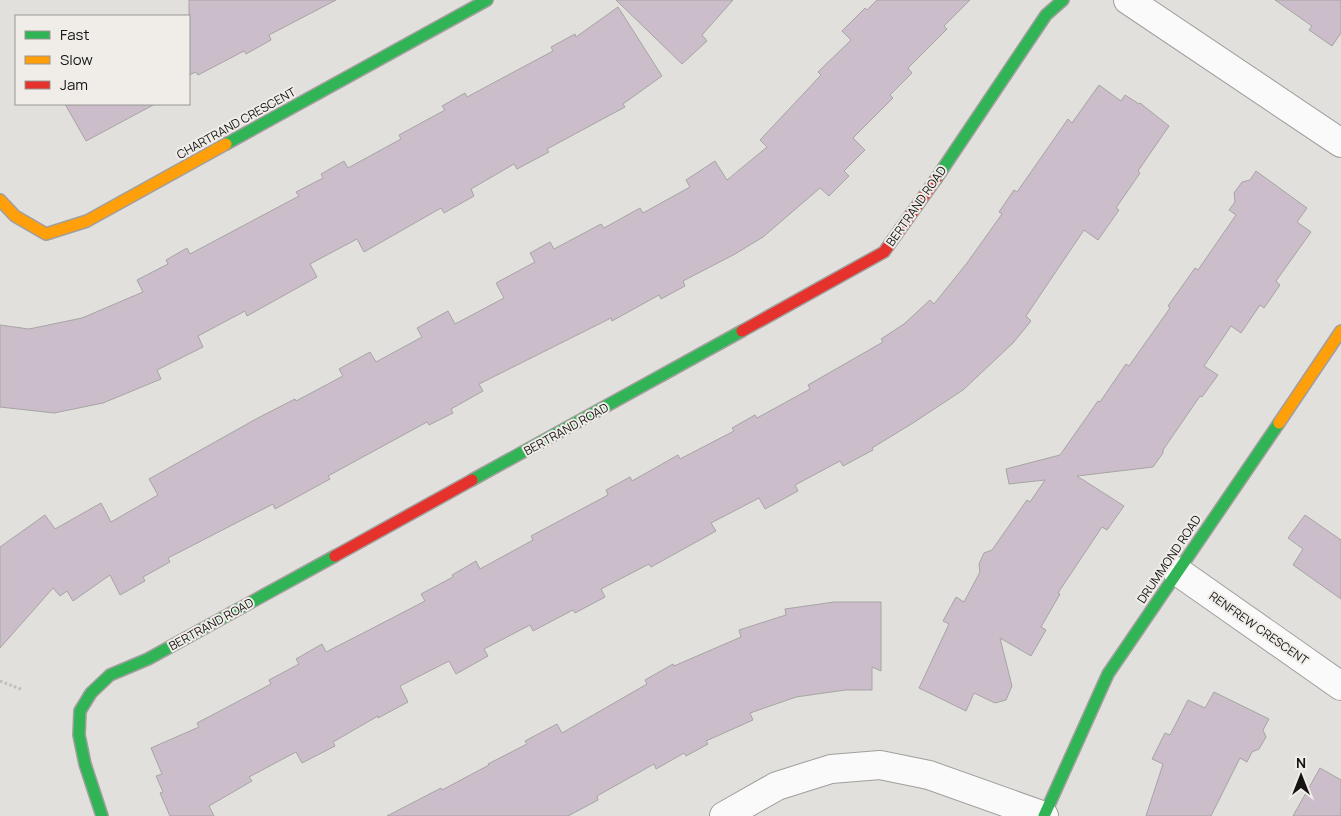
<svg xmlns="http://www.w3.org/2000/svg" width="1341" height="816" viewBox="0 0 1341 816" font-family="Manrope,sans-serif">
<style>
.building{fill:#cbbdc9;stroke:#a6a5a4}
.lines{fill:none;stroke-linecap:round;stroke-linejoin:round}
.street-casing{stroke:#a19f9d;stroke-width:30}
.fast-casing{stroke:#a19f9d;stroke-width:14}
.slow-casing{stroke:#a19f9d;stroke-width:14}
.jam-casing{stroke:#a19f9d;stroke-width:14}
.path{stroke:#bebebd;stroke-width:3;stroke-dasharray:2.5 2.5;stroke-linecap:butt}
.street{stroke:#fbfafa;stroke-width:28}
.fast{stroke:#30b455;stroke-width:11}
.slow{stroke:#ff9f0a;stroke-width:11}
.jam{stroke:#e5322d;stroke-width:11}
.labels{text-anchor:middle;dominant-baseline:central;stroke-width:4;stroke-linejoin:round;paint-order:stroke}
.street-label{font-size:12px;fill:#151413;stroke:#f0ede9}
</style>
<rect width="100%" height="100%" fill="#e2e0dd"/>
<path class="building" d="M 189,0 L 336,0 L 269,35 L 271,40 L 246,54 L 244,51 L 198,75 L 196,72 L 189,75 Z
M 616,0 L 733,0 L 702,35 L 707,41 L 682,64 Z
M 877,0 L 970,0 L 944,26 L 947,29 L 908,68 L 912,73 L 890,95 L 893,98 L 853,138 L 865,150 L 844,171 L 849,176 L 829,196 L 820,188 L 763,237 L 735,254 L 683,281 L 685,286 L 661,299 L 659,295 L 612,321 L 611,318 L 479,384 L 483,391 L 451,409 L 453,413 L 429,425 L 427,422 L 328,476 L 330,479 L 275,509 L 273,504 L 168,558 L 170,562 L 143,577 L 145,581 L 120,595 L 110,575 L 73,601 L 67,591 L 60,596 L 53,588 L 0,648 L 0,547 L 45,515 L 55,529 L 101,503 L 111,522 L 158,495 L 149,479 L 256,419 L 295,399 L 296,401 L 343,376 L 339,369 L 370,352 L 376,362 L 422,337 L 417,328 L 448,311 L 455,324 L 504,298 L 496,283 L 535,262 L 530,253 L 550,242 L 554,249 L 601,224 L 604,228 L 640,208 L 643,213 L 690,187 L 686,180 L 715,161 L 727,180 L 767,147 L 760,140 L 821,75 L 818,72 L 851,40 L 842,31 L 865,8 L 867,10 Z
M 1275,0 L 1341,0 L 1341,33 L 1332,46 L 1309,30 L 1312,26 Z
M 618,7 L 662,76 L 623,104 L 625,107 L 547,149 L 549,152 L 517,169 L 514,164 L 471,189 L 474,196 L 444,213 L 441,208 L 364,252 L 357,239 L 310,264 L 317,277 L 247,316 L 245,311 L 198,336 L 203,347 L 157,370 L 161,379 L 103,403 L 54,413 L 0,407 L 0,325 L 29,329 L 82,318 L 143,292 L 137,280 L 168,264 L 166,260 L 187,248 L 190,254 L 299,196 L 296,192 L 323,178 L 321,174 L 344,161 L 348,168 L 401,139 L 399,135 L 445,110 L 442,106 L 465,93 L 467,97 L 553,51 L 551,47 L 575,34 L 576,37 Z
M 1099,85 L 1121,101 L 1125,95 L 1139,104 L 1140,103 L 1169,126 L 1138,171 L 1140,173 L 1116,208 L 1119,210 L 1098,240 L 1084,230 L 1026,316 L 1031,321 L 1013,343 L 963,390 L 913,423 L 872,448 L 873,450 L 843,466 L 840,461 L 795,485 L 798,491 L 765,509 L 759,498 L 711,523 L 716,531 L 651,567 L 649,564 L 601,589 L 605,597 L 575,613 L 573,610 L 533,631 L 530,625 L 484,649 L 488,656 L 456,674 L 449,661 L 400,686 L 408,702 L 378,718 L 378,716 L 333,742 L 335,746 L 302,763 L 296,752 L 249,777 L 252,781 L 209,806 L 214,816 L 170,816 L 160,793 L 163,792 L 156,776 L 162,774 L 151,748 L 199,727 L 197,723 L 271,684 L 269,680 L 299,664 L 296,659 L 322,644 L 326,652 L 371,629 L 425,601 L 421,594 L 453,577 L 452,575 L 476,561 L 480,569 L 533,540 L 531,536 L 608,495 L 606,490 L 630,477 L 632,481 L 678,455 L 680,459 L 734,431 L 732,428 L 755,415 L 757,418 L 810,389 L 808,385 L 883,342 L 881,339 L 904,324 L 930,300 L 934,304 L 967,263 L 1002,214 L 999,212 L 1014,190 L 1017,192 L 1068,119 L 1072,123 Z
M 65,104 L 155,104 L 86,141 Z
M 1256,171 L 1307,208 L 1297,222 L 1311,232 L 1276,281 L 1280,285 L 1264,308 L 1260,305 L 1241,333 L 1231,326 L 1204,366 L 1218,375 L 1202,397 L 1200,396 L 1163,450 L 1163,453 L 1153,467 L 1077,476 L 1124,506 L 1107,530 L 1102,527 L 1058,593 L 1060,594 L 1041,627 L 1046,630 L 1031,656 L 1000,638 L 1012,686 L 1006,700 L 995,703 L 974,693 L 966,711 L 919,688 L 949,624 L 943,621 L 956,597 L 964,602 L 980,572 L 979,564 L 984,553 L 992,550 L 1027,500 L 1030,502 L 1045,480 L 1009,484 L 1006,469 L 1060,455 L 1098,401 L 1100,402 L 1126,364 L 1129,366 L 1170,308 L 1168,306 L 1195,268 L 1198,270 L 1236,215 L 1229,210 L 1235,202 L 1234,193 L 1242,182 L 1250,180 Z
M 1305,515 L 1341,540 L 1341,599 L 1293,565 L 1303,549 L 1288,538 Z
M 834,602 L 881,602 L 881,671 L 872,667 L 872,690 L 845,690 L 796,697 L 750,713 L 753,720 L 706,741 L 708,744 L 686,756 L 684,753 L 656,769 L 654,764 L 597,796 L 598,800 L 568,816 L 387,816 L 441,788 L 442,790 L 489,765 L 488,764 L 527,744 L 525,741 L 557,724 L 562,733 L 647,684 L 645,680 L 673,664 L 674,666 L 741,637 L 739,630 L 786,615 L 785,609 Z
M 1214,692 L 1269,719 L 1263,730 L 1266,737 L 1259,749 L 1252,752 L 1247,762 L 1240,758 L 1211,816 L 1146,816 L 1163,764 L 1152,759 L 1165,733 L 1170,735 L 1188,700 L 1205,708 Z
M 1320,768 L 1341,780 L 1341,816 L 1293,816 Z"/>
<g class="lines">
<defs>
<path id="street" d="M 1128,0 L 1341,143
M 1177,571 L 1341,686
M 724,816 L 777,786 L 831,769 L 880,765 L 929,775 L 1044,816"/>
<path id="fast" d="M 226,144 L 487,0
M 936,179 L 1046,15 L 1063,0
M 472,480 L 742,331
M 102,816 L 85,764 L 79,735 L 80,711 L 91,693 L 110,675 L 148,659 L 335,556
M 1044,816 L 1108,674 L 1279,423"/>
<path id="slow" d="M 0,200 L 15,216 L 46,234 L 87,221 L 226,144
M 1279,423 L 1341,331"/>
<path id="jam" d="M 742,331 L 884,252 L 936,179
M 335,556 L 472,480"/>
</defs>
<use href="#street" class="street-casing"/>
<use href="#fast" class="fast-casing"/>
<use href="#slow" class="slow-casing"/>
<use href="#jam" class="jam-casing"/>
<path class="path" d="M 0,681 L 23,690"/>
<use href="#street" class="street"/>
<use href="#fast" class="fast"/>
<use href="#slow" class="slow"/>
<use href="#jam" class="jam"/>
</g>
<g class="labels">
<g class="street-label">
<text transform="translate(236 123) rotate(-29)">CHARTRAND CRESCENT</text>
<text transform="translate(916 206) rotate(-55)">BERTRAND ROAD</text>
<text transform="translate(566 429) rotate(-29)">BERTRAND ROAD</text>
<text transform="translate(1169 559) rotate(-56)">DRUMMOND ROAD</text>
<text transform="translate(211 624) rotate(-29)">BERTRAND ROAD</text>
<text transform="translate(1259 628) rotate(35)">RENFREW CRESCENT</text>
</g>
</g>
<rect x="15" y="15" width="175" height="90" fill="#f0ede9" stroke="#989693"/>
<rect x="25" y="31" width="25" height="8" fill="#30b455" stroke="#989693"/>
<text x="60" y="40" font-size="15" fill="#151413">Fast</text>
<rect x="25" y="56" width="25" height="8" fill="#ff9f0a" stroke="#989693"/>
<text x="60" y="65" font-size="15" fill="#151413">Slow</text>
<rect x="25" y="81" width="25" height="8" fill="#e5322d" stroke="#989693"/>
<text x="60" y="90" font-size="15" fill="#151413">Jam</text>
<g transform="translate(1301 776)" stroke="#f0ede9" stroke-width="4" paint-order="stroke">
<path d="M0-4L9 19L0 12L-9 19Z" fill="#151413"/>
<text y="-8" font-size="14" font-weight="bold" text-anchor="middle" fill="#151413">N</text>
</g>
</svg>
